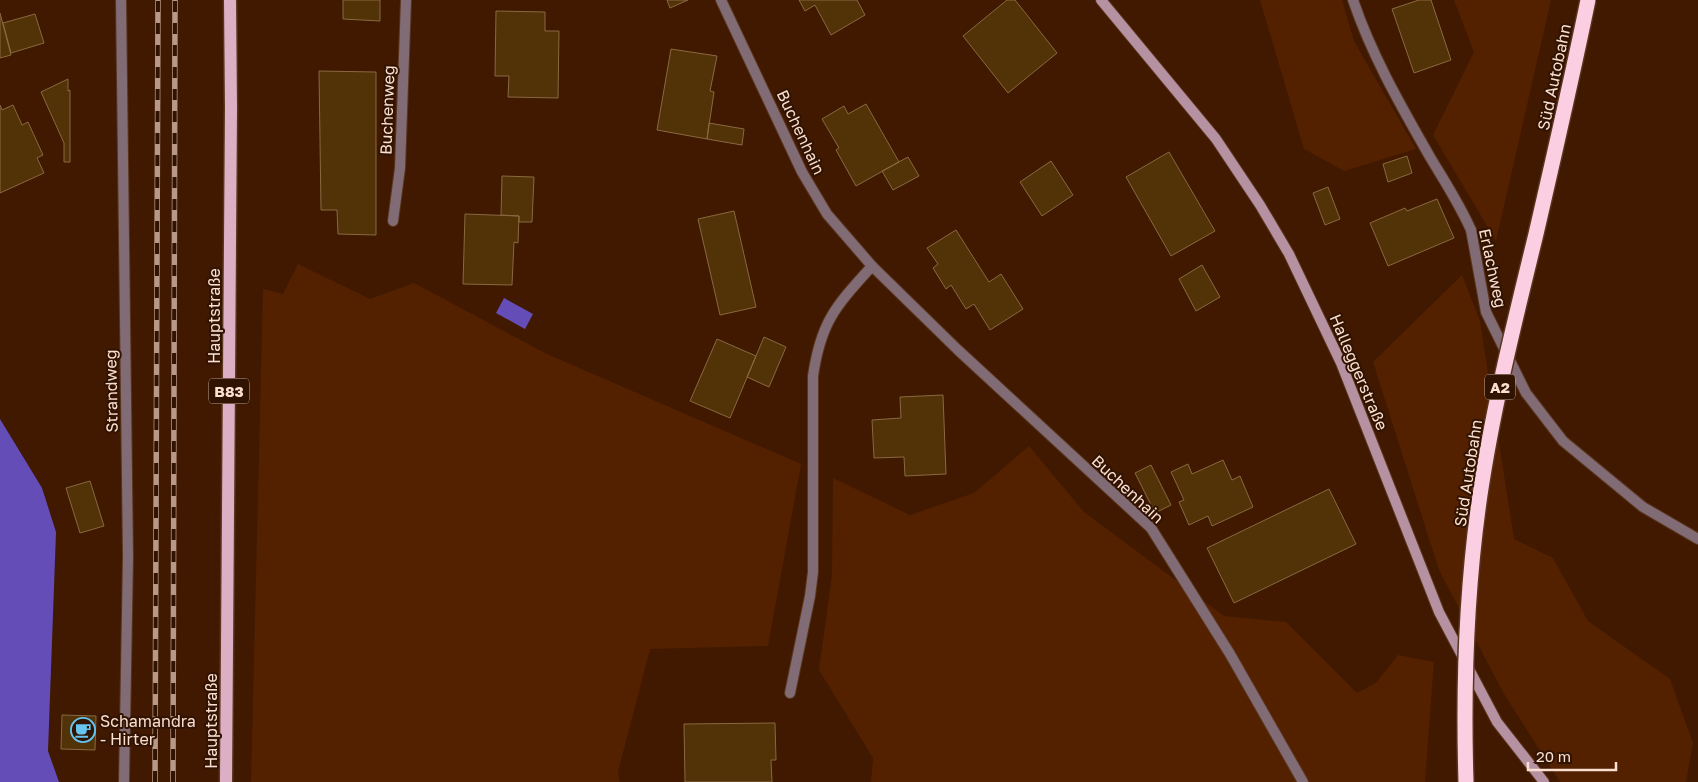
<svg xmlns="http://www.w3.org/2000/svg" width="1698" height="782" viewBox="0 0 1698 782" font-family="'Golos Text',sans-serif">
<style>
.green{fill:#532100}
.water{fill:#654db8}
.building{fill:#523308;stroke:#8a6840}
.lines{fill:none;stroke-linecap:round;stroke-linejoin:round}
.lane-casing{stroke:#5a351d;stroke-width:12}
.street-casing{stroke:#5a351d;stroke-width:12}
.secondary-casing{stroke:#5a351d;stroke-width:12}
.primary-casing{stroke:#5a351d;stroke-width:15}
.lane{stroke:#816b75;stroke-width:10}
.street{stroke:#816b75;stroke-width:10}
.secondary{stroke:#b591a1;stroke-width:10}
.primary{stroke:#ddafc4;stroke-width:12}
.rail-casing{stroke:#b89987;stroke-width:5.5}
.rail{stroke:#311302;stroke-width:4;stroke-dasharray:11;stroke-linecap:butt}
.highway-bridge-casing{stroke:#5a351d;stroke-width:18;stroke-linecap:butt}
.highway-bridge{stroke:#fbcee2;stroke-width:15}
.labels{text-anchor:middle;dominant-baseline:central;stroke-width:4;stroke-linejoin:round;paint-order:stroke}
.shield{fill:#311302;stroke:#bea294;stroke-width:1}
.shield-label{font-size:15px;font-weight:bold;fill:#fbe0d2}
.street-label{font-size:16px;fill:#fbe0d2;stroke:#311302}
.poi-label{font-size:16px;fill:#fbe0d2;stroke:#311302;text-anchor:start}
</style>
<rect width="100%" height="100%" fill="#401900"/>
<path class="green" d="M 1260,0 L 1342,0 L 1354,41 L 1416,149 L 1344,171 L 1304,149 Z
M 1454,0 L 1551,0 L 1496,241 L 1433,135 L 1474,52 Z
M 298,264 L 370,299 L 414,283 L 547,354 L 801,464 L 768,646 L 650,649 L 618,772 L 620,782 L 251,782 L 263,289 L 283,294 Z
M 1462,275 L 1480,321 L 1514,539 L 1553,558 L 1588,621 L 1670,679 L 1693,743 L 1686,782 L 1560,782 L 1504,694 L 1439,570 L 1373,362 Z
M 1029,446 L 1084,512 L 1224,616 L 1286,622 L 1357,693 L 1376,683 L 1398,655 L 1434,662 L 1425,782 L 871,782 L 873,758 L 819,670 L 832,575 L 833,478 L 910,515 L 974,493 Z"/>
<path class="water" d="M 504,298 L 533,314 L 525,329 L 496,313 Z
M 0,419 L 42,488 L 56,532 L 48,751 L 59,782 L 0,782 Z"/>
<path class="building" d="M 343,0 L 380,0 L 380,21 L 343,19 Z
M 667,0 L 688,0 L 670,8 Z
M 799,0 L 857,0 L 865,15 L 831,35 L 815,5 L 805,11 Z
M 1007,0 L 1015,0 L 1057,53 L 1008,93 L 963,36 Z
M 1419,0 L 1431,0 L 1451,60 L 1414,73 L 1392,9 Z
M 496,11 L 545,12 L 545,31 L 559,31 L 558,98 L 508,97 L 509,76 L 495,76 Z
M 0,13 L 11,55 L 0,58 Z
M 35,14 L 44,43 L 11,53 L 3,23 Z
M 671,49 L 717,56 L 710,91 L 714,92 L 707,139 L 657,130 Z
M 319,71 L 376,72 L 376,235 L 338,234 L 337,210 L 321,210 Z
M 68,79 L 68,91 L 70,90 L 70,162 L 64,162 L 64,143 L 41,92 Z
M 866,104 L 899,162 L 856,186 L 836,150 L 839,148 L 822,119 L 844,106 L 848,114 Z
M 0,105 L 2,110 L 13,105 L 22,125 L 28,122 L 43,155 L 37,158 L 44,173 L 0,193 Z
M 709,123 L 744,129 L 742,145 L 707,139 Z
M 1169,152 L 1215,231 L 1171,256 L 1126,177 Z
M 1407,156 L 1412,173 L 1388,182 L 1383,164 Z
M 908,157 L 919,176 L 893,190 L 882,171 Z
M 1051,161 L 1073,195 L 1042,216 L 1020,182 Z
M 502,176 L 534,177 L 532,222 L 519,222 L 519,216 L 501,215 Z
M 1328,187 L 1340,219 L 1325,225 L 1313,193 Z
M 1437,199 L 1454,238 L 1388,266 L 1370,223 L 1405,208 L 1407,211 Z
M 734,211 L 756,307 L 720,315 L 698,219 Z
M 465,214 L 519,216 L 518,243 L 514,242 L 512,285 L 463,284 Z
M 956,230 L 989,282 L 1001,274 L 1023,309 L 990,330 L 974,304 L 966,309 L 951,285 L 946,289 L 933,268 L 938,264 L 927,248 Z
M 1202,265 L 1220,297 L 1196,311 L 1179,279 Z
M 764,337 L 786,347 L 769,387 L 747,377 Z
M 717,339 L 756,356 L 730,418 L 690,401 Z
M 943,395 L 946,474 L 905,476 L 904,457 L 874,458 L 872,420 L 901,418 L 900,397 Z
M 1223,460 L 1232,480 L 1240,476 L 1253,507 L 1212,526 L 1208,516 L 1189,525 L 1179,502 L 1184,500 L 1171,472 L 1188,464 L 1192,474 Z
M 1151,465 L 1171,505 L 1155,513 L 1135,473 Z
M 90,481 L 104,526 L 80,533 L 66,488 Z
M 1329,489 L 1356,544 L 1234,603 L 1207,548 Z
M 62,715 L 96,716 L 95,750 L 61,749 Z
M 775,723 L 776,760 L 771,760 L 772,782 L 685,782 L 684,724 Z"/>
<g class="lines">
<defs>
<path id="lane" d="M 1471,230 L 1486,312 L 1526,393 L 1563,441 L 1643,507 L 1698,539
M 790,693 L 810,596 L 813,572 L 813,376 C 821,321 836,306 872,266"/>
<path id="street" d="M 121,0 L 128,557 L 124,782
M 721,0 L 802,172 L 827,214 L 872,266 L 958,350 L 1151,528 L 1230,654 L 1303,782
M 1353,0 C 1372,56 1401,106 1430,157 C 1445,182 1459,203 1471,230
M 393,221 L 400,168 L 406,0"/>
<path id="secondary" d="M 1101,0 L 1216,139 L 1260,205 L 1289,254 L 1341,363 L 1439,612 L 1497,722 L 1544,782"/>
<path id="primary" d="M 226,782 L 231,108 L 230,0"/>
</defs>
<use href="#lane" class="lane-casing"/>
<use href="#street" class="street-casing"/>
<use href="#secondary" class="secondary-casing"/>
<use href="#primary" class="primary-casing"/>
<use href="#lane" class="lane"/>
<use href="#street" class="street"/>
<use href="#secondary" class="secondary"/>
<use href="#primary" class="primary"/>
<defs>
<path id="rail" d="M 155,782 L 158,0
M 173,782 L 175,0"/>
</defs>
<use href="#rail" class="rail-casing"/>
<use href="#rail" class="rail"/>
<defs>
<path id="highway-bridge" d="M 1466,782 C 1463,686 1466,591 1480,495 C 1493,407 1515,320 1536,234 C 1554,156 1572,78 1588,0"/>
</defs>
<use href="#highway-bridge" class="highway-bridge-casing"/>
<use href="#highway-bridge" class="highway-bridge"/>
</g>
<defs>
<symbol id="cafe-ring" viewBox="-11 -11 22 22"><circle r="9.5" fill="#311302" stroke="#66c4ef" stroke-width="1.5"/><path d="M-5.5-4.5H6V0H3Q3 3.5 0 3.5H-2.5Q-5.5 3.5-5.5 0ZM3-3.2v2h1.7v-2ZM-6 4.5H4V6H-6Z" fill="#66c4ef"/></symbol>
</defs>
<g fill-rule="evenodd">
<use href="#cafe-ring" x="69" y="716" width="28" height="28"/>
</g>
<g class="labels">
<g class="shield">
<rect x="1485" y="374.5" width="30" height="25" rx="4"/>
<rect x="209" y="378.5" width="40" height="25" rx="4"/>
</g>
<g class="shield-label">
<text x="1500" y="387">A2</text>
<text x="229" y="391">B83</text>
</g>
<g class="street-label">
<text transform="translate(1554 77) rotate(-78)">Süd Autobahn</text>
<text transform="translate(387 110) rotate(-88)">Buchenweg</text>
<text transform="translate(801 132) rotate(65)">Buchenhain</text>
<text transform="translate(1493 268) rotate(78)">Erlachweg</text>
<text transform="translate(214 316) rotate(-90)">Hauptstraße</text>
<text transform="translate(1359 372) rotate(67)">Halleggerstraße</text>
<text transform="translate(111 391) rotate(-91)">Strandweg</text>
<text transform="translate(1468 473) rotate(-81)">Süd Autobahn</text>
<text transform="translate(1128 489) rotate(43)">Buchenhain</text>
<text transform="translate(211 721) rotate(-90)">Hauptstraße</text>
</g>
<g class="poi-label">
<text x="100" y="721">Schamandra<tspan x="100" dy="18">- Hirter</tspan></text>
</g>
</g>
<path d="M1528 762v8h88v-8" fill="none" stroke="#fbe0d2" stroke-width="2.5"/>
<text x="1536" y="762" font-size="15" fill="#fbe0d2" stroke="#311302" stroke-width="4" paint-order="stroke">20 m</text>
</svg>
